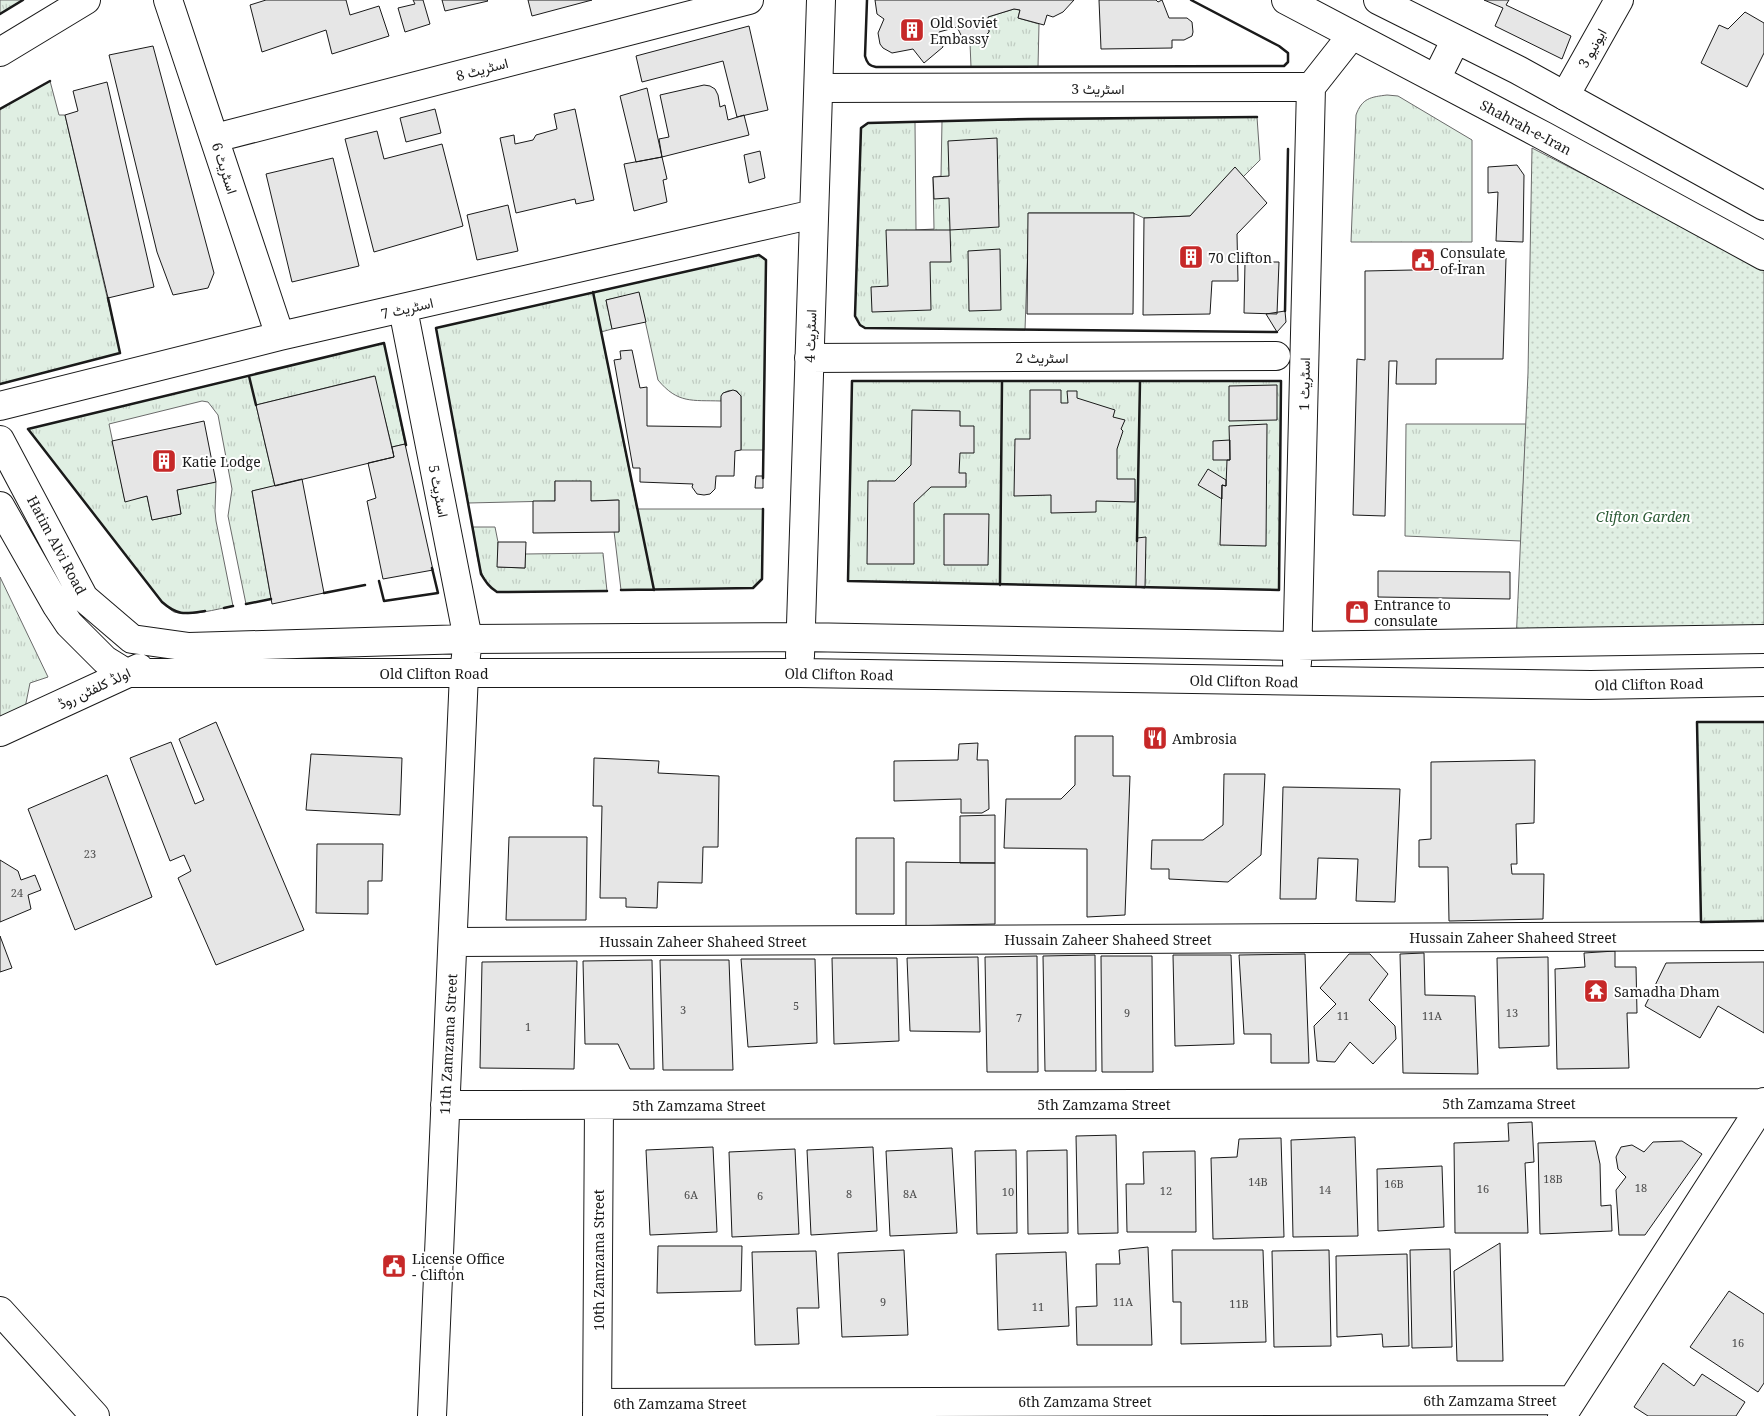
<svg xmlns="http://www.w3.org/2000/svg" width="1764" height="1416" viewBox="0 0 1764 1416" font-family="'Noto Serif',Vazirmatn,serif">
<style>
.grass{fill:url(#grass-tufts);stroke:#6a6a6a}
.park{fill:url(#park-dots);stroke:#6a6a6a}
.building{fill:#e6e6e6;stroke:#1a1a1a}
.lines{fill:none;stroke-linecap:round;stroke-linejoin:round}
.minor-casing{stroke:#1a1a1a;stroke-width:30}
.major-casing{stroke:#1a1a1a;stroke-width:30}
.minor{stroke:#fff;stroke-width:28}
.major{stroke:#fff;stroke-width:28}
.wall{stroke:#1a1a1a;stroke-width:2.5}
.labels{text-anchor:middle;dominant-baseline:central;stroke-width:4;stroke-linejoin:round;paint-order:stroke}
.number-label{font-size:11px;fill:#4d4d4d}
.poi-label{font-size:14px;fill:#1a1a1a;stroke:#fff;text-anchor:start}
.street-label{font-size:14px;fill:#1a1a1a;stroke:#fff}
.park-label{font-size:14px;font-style:italic;fill:#2b5a34;stroke:#fff}
</style>
<defs>
<pattern id="grass-tufts" width="24" height="20" patternUnits="userSpaceOnUse" patternTransform="scale(1.25)"><rect width="24" height="20" fill="#e0efe3"/><path d="M3 7l-1-3M5 7V3M7 7l1-3M15 17l-1-3M17 17v-4M19 17l1-3" fill="none" stroke="#c0ccc2"/></pattern>
<pattern id="park-dots" width="8" height="8" patternUnits="userSpaceOnUse" patternTransform="scale(1.25)"><rect width="8" height="8" fill="#e0efe3"/><path d="M2 2h.1M6 6h.1" fill="none" stroke="#c0ccc2" stroke-width="1.8" stroke-linecap="round"/></pattern>
</defs>
<rect width="100%" height="100%" fill="#fff"/>
<path class="grass" d="M 0,0 L 23,0 L 0,14 Z
M 1014,9 L 1020,10 L 1018,18 L 1039,24 L 1038,67 L 971,67 L 970,43 L 980,42 L 989,32 L 988,17 Z
M 50,81 L 59,115 L 65,115 L 120,353 L 0,384 L 0,109 Z
M 1387,95 L 1398,96 L 1472,140 L 1472,242 L 1351,242 L 1356,115 C 1362,98 1371,97 1387,95 Z
M 1257,117 L 1260,160 L 1243,177 L 1235,168 L 1190,216 L 1144,218 L 1133,213 L 1029,213 L 1025,330 L 865,328 L 860,325 L 855,316 L 861,128 L 868,123 L 915,122 L 916,230 L 934,229 L 933,177 L 941,176 L 942,121 Z
M 759,255 L 766,260 L 764,450 L 741,450 L 741,396 L 737,391 C 728,389 721,392 721,401 C 692,400 678,404 658,380 L 639,293 L 606,300 L 612,329 L 601,332 L 637,509 L 763,509 L 762,579 L 753,588 L 621,590 L 614,531 L 619,531 L 618,500 L 591,501 L 555,481 L 555,501 L 468,503 L 436,328 Z
M 384,343 L 405,444 L 392,447 L 374,376 L 256,405 L 275,486 L 252,491 L 271,599 L 246,604 L 228,516 L 232,489 L 218,415 L 208,402 L 202,401 L 109,424 L 125,501 L 147,496 L 152,520 L 181,514 L 177,490 L 216,482 L 215,511 L 216,521 L 233,606 C 217,609 190,617 174,612 C 170,610 166,605 162,602 L 28,429 Z
M 852,381 L 1281,381 L 1279,590 L 848,581 Z
M 1406,424 L 1526,424 L 1521,541 L 1405,536 Z
M 473,527 L 495,527 L 498,542 L 498,567 L 525,568 L 525,554 L 603,553 L 607,591 L 497,592 C 476,579 477,549 473,527 Z
M 0,577 L 48,677 L 30,683 L 24,713 L 0,724 Z
M 1697,722 L 1764,722 L 1764,921 L 1701,922 Z"/>
<path class="park" d="M 1532,148 L 1764,267 L 1764,639 L 1516,643 L 1528,373 Z"/>
<path class="building" d="M 266,0 L 346,0 L 350,15 L 379,6 L 389,36 L 332,54 L 326,30 L 262,52 L 250,5 Z
M 413,0 L 423,0 L 430,24 L 405,32 L 398,8 L 415,4 Z
M 442,0 L 487,0 L 488,1 L 445,11 Z
M 528,0 L 592,0 L 532,16 Z
M 875,0 L 1074,0 L 1063,12 L 1053,17 L 1047,15 L 1044,25 L 1018,18 L 1020,10 L 1014,9 L 988,17 L 989,32 L 980,42 L 970,43 L 963,39 L 957,27 L 939,32 L 937,35 L 938,42 L 942,44 L 943,47 L 924,63 L 913,49 L 892,53 L 883,48 L 880,44 L 878,33 L 884,19 L 877,14 Z
M 1099,0 L 1156,0 L 1158,2 L 1162,0 L 1169,18 L 1187,18 L 1192,22 L 1193,32 L 1192,36 L 1184,40 L 1172,40 L 1172,48 L 1101,49 Z
M 1484,0 L 1509,0 L 1506,5 L 1571,36 L 1562,59 L 1495,26 L 1503,8 Z
M 1745,12 L 1764,23 L 1764,53 L 1747,87 L 1701,63 L 1719,25 L 1728,29 Z
M 749,26 L 768,110 L 737,117 L 723,61 L 642,82 L 636,56 Z
M 153,46 L 214,273 L 208,288 L 173,295 L 157,252 L 109,55 Z
M 107,82 L 154,287 L 108,298 L 65,115 L 78,111 L 73,91 Z
M 704,85 L 710,86 L 715,89 L 718,95 L 720,107 L 725,105 L 728,120 L 744,115 L 749,135 L 662,157 L 659,139 L 669,137 L 660,95 Z
M 647,88 L 662,157 L 636,162 L 620,96 Z
M 435,109 L 441,133 L 406,142 L 400,118 Z
M 575,109 L 594,200 L 576,204 L 575,199 L 516,213 L 500,138 L 514,135 L 515,144 L 533,140 L 536,135 L 557,129 L 554,114 Z
M 377,131 L 384,159 L 442,144 L 463,226 L 374,252 L 345,139 Z
M 997,138 L 999,227 L 950,230 L 949,198 L 934,199 L 933,177 L 949,176 L 948,141 Z
M 760,151 L 765,178 L 749,183 L 744,155 Z
M 662,157 L 667,179 L 663,180 L 667,202 L 634,211 L 624,164 Z
M 333,158 L 359,266 L 292,282 L 266,174 Z
M 1517,165 L 1524,175 L 1523,242 L 1496,241 L 1498,192 L 1488,193 L 1488,167 Z
M 1235,167 L 1267,203 L 1237,234 L 1238,281 L 1212,281 L 1210,314 L 1143,315 L 1144,218 L 1190,216 Z
M 508,205 L 518,251 L 477,260 L 467,215 Z
M 1028,213 L 1134,213 L 1133,314 L 1027,314 Z
M 886,230 L 950,230 L 951,262 L 930,262 L 931,310 L 872,312 L 871,287 L 888,286 Z
M 1000,249 L 1001,310 L 969,311 L 968,251 Z
M 1459,257 L 1506,258 L 1503,359 L 1436,359 L 1436,384 L 1396,384 L 1397,361 L 1389,361 L 1385,516 L 1353,515 L 1357,359 L 1365,360 L 1365,271 L 1460,269 Z
M 1245,262 L 1279,262 L 1277,314 L 1244,313 Z
M 639,292 L 646,322 L 612,329 L 606,300 Z
M 1285,311 L 1286,322 L 1277,332 L 1266,314 Z
M 632,350 L 640,388 L 647,387 L 647,426 L 721,427 L 721,396 L 723,393 L 733,390 L 736,391 L 741,396 L 741,450 L 735,451 L 734,476 L 716,476 L 715,489 L 710,494 L 704,495 L 697,494 L 692,487 L 693,484 L 640,482 L 640,468 L 633,468 L 614,360 L 621,359 L 620,351 Z
M 375,376 L 394,457 L 275,486 L 256,405 Z
M 1277,385 L 1277,420 L 1229,421 L 1229,386 Z
M 1030,390 L 1061,390 L 1061,403 L 1068,403 L 1067,391 L 1077,391 L 1077,398 L 1115,410 L 1113,417 L 1125,420 L 1121,429 L 1123,431 L 1117,449 L 1117,479 L 1135,479 L 1135,502 L 1096,501 L 1096,512 L 1051,513 L 1051,495 L 1014,496 L 1015,439 L 1030,439 Z
M 912,410 L 960,411 L 960,426 L 974,426 L 974,453 L 960,453 L 959,473 L 966,473 L 966,487 L 931,487 L 914,503 L 914,564 L 867,564 L 868,481 L 895,481 L 911,465 Z
M 204,421 L 216,482 L 177,490 L 181,514 L 152,520 L 147,496 L 125,502 L 112,441 Z
M 1267,424 L 1266,546 L 1220,545 L 1222,485 L 1226,486 L 1227,460 L 1230,460 L 1229,426 Z
M 1230,440 L 1230,460 L 1213,460 L 1213,441 Z
M 405,444 L 433,570 L 383,579 L 367,501 L 376,498 L 368,463 L 394,457 L 392,447 Z
M 1208,469 L 1226,480 L 1226,486 L 1222,485 L 1222,499 L 1198,485 Z
M 756,476 L 763,476 L 763,488 L 755,488 Z
M 302,479 L 324,593 L 272,604 L 252,491 Z
M 555,481 L 591,481 L 591,501 L 619,500 L 619,532 L 533,533 L 533,501 L 555,501 Z
M 944,514 L 989,514 L 988,565 L 944,565 Z
M 1146,537 L 1145,588 L 1136,587 L 1137,538 Z
M 498,542 L 526,542 L 525,568 L 497,567 Z
M 1378,571 L 1510,572 L 1510,599 L 1378,597 Z
M 216,722 L 304,930 L 216,965 L 178,878 L 191,871 L 184,855 L 170,861 L 130,758 L 171,742 L 195,804 L 204,800 L 179,739 Z
M 1075,736 L 1113,736 L 1113,776 L 1130,776 L 1125,915 L 1087,917 L 1087,849 L 1004,848 L 1006,799 L 1061,799 L 1075,785 Z
M 978,743 L 977,760 L 988,760 L 989,809 L 982,813 L 961,813 L 961,799 L 894,801 L 894,761 L 958,760 L 959,744 Z
M 311,754 L 402,758 L 400,815 L 306,810 Z
M 594,758 L 659,761 L 658,773 L 719,776 L 718,847 L 703,847 L 702,883 L 658,882 L 657,908 L 626,907 L 626,898 L 600,898 L 602,806 L 593,806 Z
M 1535,760 L 1534,823 L 1516,824 L 1517,864 L 1511,864 L 1512,874 L 1544,874 L 1543,919 L 1449,921 L 1448,867 L 1419,867 L 1419,840 L 1431,839 L 1431,762 Z
M 1224,774 L 1265,774 L 1261,855 L 1228,882 L 1169,879 L 1169,869 L 1151,869 L 1152,840 L 1203,840 L 1223,825 Z
M 107,775 L 152,897 L 75,930 L 28,809 Z
M 1283,787 L 1400,789 L 1395,902 L 1356,901 L 1358,859 L 1318,858 L 1316,899 L 1280,899 Z
M 995,815 L 995,863 L 960,863 L 960,816 Z
M 509,837 L 587,837 L 586,920 L 506,920 Z
M 856,838 L 894,838 L 894,914 L 856,914 Z
M 317,844 L 383,844 L 382,881 L 368,881 L 368,914 L 316,913 Z
M 0,860 L 18,871 L 21,880 L 35,875 L 41,890 L 28,895 L 31,909 L 0,922 Z
M 906,862 L 995,863 L 995,924 L 906,926 Z
M 0,936 L 12,968 L 0,972 Z
M 1615,951 L 1615,967 L 1636,967 L 1637,1013 L 1627,1013 L 1629,1068 L 1557,1069 L 1555,969 L 1585,967 L 1584,953 Z
M 1424,953 L 1425,995 L 1475,996 L 1478,1074 L 1403,1073 L 1400,954 Z
M 1305,954 L 1309,1063 L 1271,1063 L 1271,1034 L 1244,1034 L 1239,955 Z
M 1349,954 L 1370,954 L 1388,974 L 1369,1000 L 1395,1026 L 1396,1039 L 1373,1064 L 1350,1042 L 1335,1062 L 1317,1061 L 1314,1026 L 1336,1004 L 1320,988 Z
M 1095,955 L 1096,1071 L 1045,1071 L 1043,956 Z
M 1173,955 L 1231,955 L 1234,1044 L 1175,1046 Z
M 1037,956 L 1038,1072 L 987,1072 L 985,957 Z
M 1101,956 L 1152,956 L 1153,1072 L 1102,1072 Z
M 978,957 L 980,1032 L 910,1031 L 907,958 Z
M 1548,957 L 1549,1046 L 1499,1048 L 1497,958 Z
M 832,958 L 897,958 L 899,1041 L 834,1044 Z
M 741,959 L 815,959 L 817,1043 L 748,1047 Z
M 652,960 L 654,1069 L 630,1069 L 618,1044 L 585,1044 L 583,961 Z
M 660,960 L 729,960 L 733,1070 L 663,1070 Z
M 577,961 L 574,1069 L 480,1068 L 482,962 Z
M 1764,962 L 1764,1033 L 1718,1006 L 1700,1038 L 1645,1006 L 1666,963 Z
M 1532,1122 L 1534,1162 L 1525,1163 L 1528,1233 L 1455,1233 L 1454,1143 L 1509,1141 L 1508,1123 Z
M 1116,1135 L 1118,1233 L 1078,1234 L 1076,1136 Z
M 1355,1137 L 1358,1236 L 1293,1237 L 1291,1140 Z
M 1281,1138 L 1284,1237 L 1213,1239 L 1211,1158 L 1237,1157 L 1239,1139 Z
M 1595,1141 L 1600,1164 L 1601,1206 L 1611,1205 L 1612,1231 L 1540,1234 L 1538,1143 Z
M 1682,1141 L 1702,1154 L 1645,1235 L 1619,1235 L 1616,1190 L 1626,1177 L 1618,1169 L 1616,1157 L 1621,1147 L 1632,1145 L 1644,1152 L 1653,1142 Z
M 713,1147 L 717,1232 L 650,1235 L 646,1150 Z
M 873,1147 L 877,1231 L 811,1235 L 807,1150 Z
M 952,1148 L 957,1233 L 890,1236 L 886,1151 Z
M 795,1149 L 799,1234 L 732,1237 L 729,1152 Z
M 1016,1150 L 1017,1233 L 977,1234 L 975,1151 Z
M 1067,1150 L 1068,1233 L 1028,1234 L 1027,1151 Z
M 1195,1151 L 1196,1232 L 1127,1232 L 1126,1184 L 1144,1184 L 1143,1152 Z
M 1442,1166 L 1444,1227 L 1378,1231 L 1377,1169 Z
M 1500,1243 L 1503,1361 L 1457,1361 L 1454,1271 Z
M 658,1246 L 742,1246 L 741,1291 L 657,1293 Z
M 1148,1247 L 1152,1345 L 1077,1345 L 1076,1307 L 1097,1306 L 1096,1264 L 1120,1264 L 1119,1250 Z
M 1450,1249 L 1452,1347 L 1412,1348 L 1410,1250 Z
M 904,1250 L 908,1335 L 842,1337 L 838,1253 Z
M 1172,1250 L 1263,1250 L 1266,1342 L 1181,1344 L 1181,1302 L 1173,1302 Z
M 1329,1250 L 1331,1346 L 1274,1347 L 1272,1251 Z
M 816,1251 L 819,1308 L 797,1308 L 799,1344 L 755,1345 L 752,1252 Z
M 1066,1252 L 1069,1326 L 998,1330 L 996,1254 Z
M 1407,1254 L 1409,1346 L 1383,1347 L 1382,1334 L 1337,1337 L 1336,1256 Z
M 1729,1291 L 1764,1314 L 1764,1383 L 1758,1392 L 1690,1347 Z
M 1663,1363 L 1694,1386 L 1702,1374 L 1745,1402 L 1736,1416 L 1648,1416 L 1634,1407 Z"/>
<g class="lines">
<defs>
<path id="minor" d="M 168,0 L 280,336
M 0,52 L 86,0
M 819,88 L 1311,87 L 1352,35
M 1565,96 L 1619,0
M 215,138 L 749,0
M 403,309 L 468,639 L 464,673 L 432,1416
M 809,358 L 1276,356
M 0,406 L 280,336 L 814,214
M 0,440 L 84,598 L 132,639 L 189,647 L 468,639 L 801,637 L 1297,646 L 1764,639
M 0,506 L 57,606 L 69,624 L 105,660 L 126,673 L 800,673 L 1591,685 L 1764,682
M 800,656 L 821,0
M 1297,663 L 1311,87
M 0,732 L 139,668
M 453,942 L 1764,936
M 445,1105 L 1763,1103
M 0,1311 L 95,1416
M 597,1403 L 1572,1400
M 597,1416 L 599,1105
M 1562,1416 L 1764,1102"/>
<path id="major" d="M 1286,0 L 1544,136 L 1764,256
M 1378,0 L 1518,70 L 1764,206
M 1436,79 L 1456,39"/>
</defs>
<use href="#minor" class="minor-casing"/>
<use href="#major" class="major-casing"/>
<use href="#minor" class="minor"/>
<use href="#major" class="major"/>
<path class="wall" d="M 867,0 L 865,56 C 867,63 869,66 876,67 L 1279,66 L 1284,66 L 1288,62 L 1288,53 L 1279,46 L 1191,0
M 0,14 L 23,0
M 0,109 L 50,81
M 1257,117 L 1028,119 L 868,123 L 861,128 L 855,316 L 860,325 L 865,328 L 1277,332
M 593,292 L 654,590
M 1285,311 L 1288,149
M 249,376 L 256,405
M 852,381 L 1281,381 L 1279,590 L 848,581 Z
M 0,384 L 120,353 L 108,298
M 1137,541 L 1140,381
M 379,581 L 384,601 L 438,593 L 432,568
M 1000,585 L 1002,381
M 621,590 L 753,588 L 762,579 L 763,509
M 607,591 L 497,592 C 489,587 486,582 481,574 L 436,328 L 759,255 L 766,260 L 763,478
M 324,593 L 365,585
M 246,604 L 271,599
M 224,608 L 233,606
M 205,611 C 185,614 178,616 162,602 L 28,429 L 384,343 L 406,445
M 1764,722 L 1697,722 L 1701,922 L 1764,921"/>
</g>
<defs>
<symbol id="building-square" viewBox="-11 -11 22 22"><rect x="-9" y="-9" width="18" height="18" rx="4" fill="#c62828" stroke="#fff"/><path d="M-4-6H4V6H1V3H-1V6H-4ZM-2.5-4.3h1.7v1.8h-1.7ZM.8-4.3h1.7v1.8H.8ZM-2.5-1h1.7V.8h-1.7ZM.8-1h1.7V.8H.8Z" fill="#fff"/></symbol>
<symbol id="civic-square" viewBox="-11 -11 22 22"><rect x="-9" y="-9" width="18" height="18" rx="4" fill="#c62828" stroke="#fff"/><path d="M-.6-6.5H3V-4.5H.6V-3L4-1V1h2V6H-6V1h2V-1L-.6-3ZM-1.2 2.5V6h2.4V2.5Z" fill="#fff"/></symbol>
<symbol id="shop-square" viewBox="-11 -11 22 22"><rect x="-9" y="-9" width="18" height="18" rx="4" fill="#c62828" stroke="#fff"/><path d="M-5-2.5h2.3a2.7 3.5 0 0 1 5.4 0H5L5.5 6h-11ZM-1.5-2.5h3a1.5 2.3 0 0 0-3 0Z" fill="#fff"/></symbol>
<symbol id="restaurant-square" viewBox="-11 -11 22 22"><rect x="-9" y="-9" width="18" height="18" rx="4" fill="#c62828" stroke="#fff"/><path d="M-5-6h1v4h1v-4h1v4h1v-4h1v5L-1.5 .5V6h-2V.5L-5-1ZM5-6V6H3V1.5H1.5Q1.5-4 5-6Z" fill="#fff"/></symbol>
<symbol id="temple-square" viewBox="-11 -11 22 22"><rect x="-9" y="-9" width="18" height="18" rx="4" fill="#c62828" stroke="#fff"/><path d="M0-6L5-2H3V0L6.5 2.5H4V6H1.5V3h-3V6H-4V2.5H-6.5L-3 0V-2H-5Z" fill="#fff"/></symbol>
</defs>
<g fill-rule="evenodd">
<use href="#building-square" x="898" y="16" width="28" height="28"/>
<use href="#building-square" x="1177" y="243" width="28" height="28"/>
<use href="#civic-square" x="1409" y="246" width="28" height="28"/>
<use href="#building-square" x="150" y="447" width="28" height="28"/>
<use href="#shop-square" x="1343" y="598" width="28" height="28"/>
<use href="#restaurant-square" x="1141" y="724" width="28" height="28"/>
<use href="#temple-square" x="1582" y="977" width="28" height="28"/>
<use href="#civic-square" x="380" y="1252" width="28" height="28"/>
</g>
<g class="labels">
<g class="number-label">
<text x="90" y="853">23</text>
<text x="17" y="892">24</text>
<text x="796" y="1005">5</text>
<text x="683" y="1009">3</text>
<text x="1127" y="1012">9</text>
<text x="1512" y="1012">13</text>
<text x="1343" y="1015">11</text>
<text x="1432" y="1015">11A</text>
<text x="1019" y="1017">7</text>
<text x="528" y="1026">1</text>
<text x="1553" y="1178">18B</text>
<text x="1258" y="1181">14B</text>
<text x="1394" y="1183">16B</text>
<text x="1641" y="1187">18</text>
<text x="1483" y="1188">16</text>
<text x="1325" y="1189">14</text>
<text x="1166" y="1190">12</text>
<text x="1008" y="1191">10</text>
<text x="849" y="1193">8</text>
<text x="910" y="1193">8A</text>
<text x="691" y="1194">6A</text>
<text x="760" y="1195">6</text>
<text x="883" y="1301">9</text>
<text x="1123" y="1301">11A</text>
<text x="1239" y="1303">11B</text>
<text x="1038" y="1306">11</text>
<text x="1738" y="1342">16</text>
</g>
<g class="poi-label">
<text x="930" y="22">Old Soviet<tspan x="930" dy="16">Embassy</tspan></text>
<text x="1440" y="252">Consulate<tspan x="1440" dy="16">of Iran</tspan></text>
<text x="1208" y="257">70 Clifton</text>
<text x="182" y="461">Katie Lodge</text>
<text x="1374" y="604">Entrance to<tspan x="1374" dy="16">consulate</tspan></text>
<text x="1172" y="738">Ambrosia</text>
<text x="1614" y="991">Samadha Dham</text>
<text x="412" y="1258">License Office<tspan x="412" dy="16">- Clifton</tspan></text>
</g>
<g class="street-label">
<text transform="translate(1592 48) rotate(-61)">ایونیو 3</text>
<text transform="translate(482 69) rotate(-15)">اسٹریٹ 8</text>
<text x="1098" y="88">اسٹریٹ 3</text>
<text transform="translate(1526 127) rotate(28)">Shahrah-e-Iran</text>
<text transform="translate(225 168) rotate(72)">اسٹریٹ 6</text>
<text transform="translate(407 308) rotate(-13)">اسٹریٹ 7</text>
<text transform="translate(810 336) rotate(-88)">اسٹریٹ 4</text>
<text x="1042" y="357">اسٹریٹ 2</text>
<text transform="translate(1304 384) rotate(-89)">اسٹریٹ 1</text>
<text transform="translate(439 491) rotate(79)">اسٹریٹ 5</text>
<text transform="translate(57 545) rotate(62)">Hatim Alvi Road</text>
<text x="434" y="673">Old Clifton Road</text>
<text transform="translate(839 674) rotate(1)">Old Clifton Road</text>
<text transform="translate(1244 681) rotate(1)">Old Clifton Road</text>
<text transform="translate(1649 684) rotate(-1)">Old Clifton Road</text>
<text transform="translate(94 688) rotate(-25)">اولڈ کلفٹن روڈ</text>
<text x="1513" y="937">Hussain Zaheer Shaheed Street</text>
<text x="1108" y="939">Hussain Zaheer Shaheed Street</text>
<text x="703" y="941">Hussain Zaheer Shaheed Street</text>
<text transform="translate(448 1044) rotate(-87)">11th Zamzama Street</text>
<text x="1509" y="1103">5th Zamzama Street</text>
<text x="1104" y="1104">5th Zamzama Street</text>
<text x="699" y="1105">5th Zamzama Street</text>
<text transform="translate(598 1260) rotate(-90)">10th Zamzama Street</text>
<text x="1490" y="1400">6th Zamzama Street</text>
<text x="1085" y="1401">6th Zamzama Street</text>
<text x="680" y="1403">6th Zamzama Street</text>
</g>
<g class="park-label">
<text x="1643" y="516">Clifton Garden</text>
</g>
</g>
</svg>
